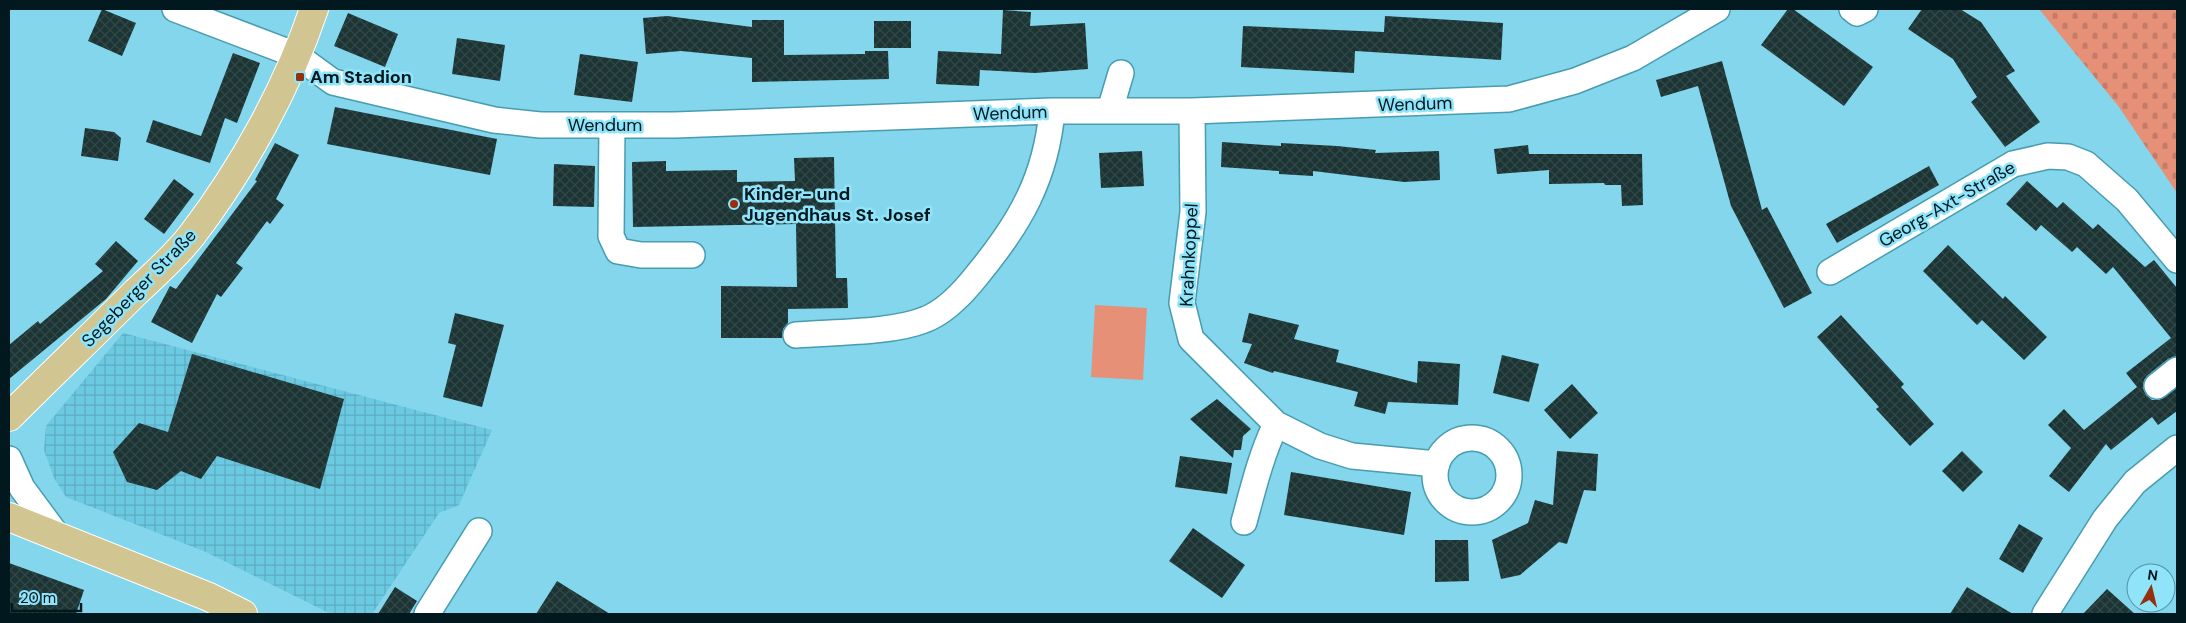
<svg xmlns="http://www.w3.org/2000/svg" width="2186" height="623" viewBox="0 0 2186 623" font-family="'DM Sans',sans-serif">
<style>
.industrial{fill:url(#industrial-grid)}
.cemetery{fill:url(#cemetery-stones)}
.pitch{fill:#e79078}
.building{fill:url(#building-cross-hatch)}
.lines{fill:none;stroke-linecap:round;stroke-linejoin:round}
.minor-casing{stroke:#489cb0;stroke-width:28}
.major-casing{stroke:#fff;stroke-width:30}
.minor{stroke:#fff;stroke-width:25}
.major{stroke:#d1c591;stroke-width:28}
.poi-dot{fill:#962f0e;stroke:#90e4fa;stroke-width:2}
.labels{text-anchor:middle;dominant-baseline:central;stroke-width:5;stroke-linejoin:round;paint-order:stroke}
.poi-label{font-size:18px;font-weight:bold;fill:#00181e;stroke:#90e4fa;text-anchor:start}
.street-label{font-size:18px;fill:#00181e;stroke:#90e4fa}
</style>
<defs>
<pattern id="industrial-grid" width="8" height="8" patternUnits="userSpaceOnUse" patternTransform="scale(1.25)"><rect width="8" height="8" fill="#6cc9e2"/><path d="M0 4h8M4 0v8" fill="none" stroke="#5cacc1"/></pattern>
<pattern id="cemetery-stones" width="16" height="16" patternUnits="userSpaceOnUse" patternTransform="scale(1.25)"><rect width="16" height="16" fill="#e79078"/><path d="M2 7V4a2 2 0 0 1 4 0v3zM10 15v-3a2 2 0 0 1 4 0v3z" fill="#c47b67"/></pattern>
<pattern id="building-cross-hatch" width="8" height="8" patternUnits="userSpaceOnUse" patternTransform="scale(1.25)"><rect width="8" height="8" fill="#1c3434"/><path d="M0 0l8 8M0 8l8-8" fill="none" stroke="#324848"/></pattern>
</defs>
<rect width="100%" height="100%" fill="#83d6ec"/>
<path class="industrial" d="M 123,333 L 492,430 L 459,505 L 439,513 L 372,614 L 331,614 L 206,552 L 66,497 L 54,478 L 44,450 L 46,426 Z"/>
<path class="cemetery" d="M 2039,9 L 2177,9 L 2177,193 L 2119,107 Z"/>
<path class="pitch" d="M 1095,305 L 1147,308 L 1143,380 L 1091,377 Z"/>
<path class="building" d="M 102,9 L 136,23 L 122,56 L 88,41 Z
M 1788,9 L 1793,9 L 1873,67 L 1844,106 L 1761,45 Z
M 1922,9 L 1960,9 L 1981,22 L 2015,71 L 2006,76 L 2040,122 L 2005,147 L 1971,102 L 1977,97 L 1953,59 L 1908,29 Z
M 1003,10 L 1031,12 L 1030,26 L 1085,23 L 1088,69 L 1035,73 L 980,70 L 979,86 L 936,84 L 938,51 L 1001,54 Z
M 348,13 L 398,34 L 385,67 L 334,46 Z
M 667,16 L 752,27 L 752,20 L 784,20 L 784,55 L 865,54 L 865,51 L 888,51 L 889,79 L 752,82 L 752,58 L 681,51 L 646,54 L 643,18 Z
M 1385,16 L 1503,23 L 1501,60 L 1355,51 L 1354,73 L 1241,67 L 1243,26 L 1384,32 Z
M 874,21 L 911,21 L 911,48 L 874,48 Z
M 457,38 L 505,45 L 500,81 L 452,74 Z
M 233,53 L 260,63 L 237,123 L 225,118 L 210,163 L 146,142 L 153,120 L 201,136 Z
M 580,54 L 638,62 L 632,102 L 574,95 Z
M 1722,61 L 1762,210 L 1767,207 L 1812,293 L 1784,308 L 1731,206 L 1698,86 L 1661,97 L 1656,80 Z
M 335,107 L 497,139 L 490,175 L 327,144 Z
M 85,128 L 114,132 L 121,138 L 118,161 L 81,156 Z
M 1222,142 L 1281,146 L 1281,143 L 1337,146 L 1376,150 L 1375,153 L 1439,151 L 1440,180 L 1404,182 L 1313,171 L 1313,176 L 1279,174 L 1279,171 L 1221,167 Z
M 275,143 L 299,155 L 276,199 L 284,205 L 270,224 L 267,221 L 236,263 L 243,268 L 221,297 L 217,294 L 192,343 L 151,322 L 170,286 L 176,289 L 257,181 L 255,180 Z
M 1528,145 L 1529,154 L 1642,154 L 1643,205 L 1622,206 L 1621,185 L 1605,185 L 1604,183 L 1549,184 L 1549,170 L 1497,174 L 1494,149 Z
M 1142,151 L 1144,186 L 1101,188 L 1099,153 Z
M 834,157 L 836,278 L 847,278 L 848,308 L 788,309 L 788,323 L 783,329 L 782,338 L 721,338 L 721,286 L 797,287 L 796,224 L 633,227 L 632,162 L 666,161 L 666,171 L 737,170 L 737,182 L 795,181 L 794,158 Z
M 554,164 L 595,166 L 594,207 L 553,206 Z
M 1929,166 L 1939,185 L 1837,243 L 1826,224 Z
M 174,179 L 194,194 L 164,234 L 144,219 Z
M 2027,181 L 2057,208 L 2063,202 L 2093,229 L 2098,224 L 2145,267 L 2154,260 L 2177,288 L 2177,356 L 2168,359 L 2148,375 L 2144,380 L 2143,388 L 2146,395 L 2152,400 L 2159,400 L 2177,388 L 2177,411 L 2158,425 L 2152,417 L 2111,450 L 2106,444 L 2069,492 L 2049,476 L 2071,448 L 2048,425 L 2064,409 L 2084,430 L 2137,387 L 2126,373 L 2171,338 L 2113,267 L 2106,274 L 2077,247 L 2072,252 L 2041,225 L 2036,231 L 2006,204 Z
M 116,241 L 138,261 L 106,299 L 9,379 L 9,345 L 38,321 L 40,324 L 103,271 L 95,264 Z
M 1948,245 L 2003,299 L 2005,296 L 2047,337 L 2024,360 L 1982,320 L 1977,325 L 1923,271 Z
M 455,313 L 504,325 L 482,407 L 443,397 L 456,345 L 448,343 Z
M 1249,313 L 1299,325 L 1294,339 L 1339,350 L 1336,362 L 1417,383 L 1418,361 L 1460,364 L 1458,405 L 1388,402 L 1385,414 L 1354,406 L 1358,392 L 1274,371 L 1273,373 L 1244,363 L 1252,344 L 1242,342 Z
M 1841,315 L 1904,384 L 1901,387 L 1934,424 L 1910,446 L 1876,409 L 1879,407 L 1817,337 Z
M 192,354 L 344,399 L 320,489 L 217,456 L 201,479 L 181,471 L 157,490 L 127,482 L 113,452 L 139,423 L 168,432 Z
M 1502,355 L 1539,364 L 1529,402 L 1493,393 Z
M 1572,384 L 1598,413 L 1570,439 L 1544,410 Z
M 1217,399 L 1251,429 L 1243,436 L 1241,450 L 1234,450 L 1233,458 L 1190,419 Z
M 1557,451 L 1598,454 L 1596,491 L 1584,490 L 1567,544 L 1559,542 L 1520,575 L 1501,579 L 1492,540 L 1528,523 L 1535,500 L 1553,505 Z
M 1962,451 L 1983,472 L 1963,492 L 1942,471 Z
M 1180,456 L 1232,463 L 1227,494 L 1175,487 Z
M 1291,472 L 1411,492 L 1404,535 L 1284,515 Z
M 2019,524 L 2043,538 L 2023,573 L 1999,559 Z
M 1193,528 L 1245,565 L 1222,598 L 1169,561 Z
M 1435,540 L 1468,540 L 1469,581 L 1435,582 Z
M 9,563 L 84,590 L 76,614 L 9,614 Z
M 557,581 L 610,614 L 536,614 Z
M 395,587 L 417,601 L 409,614 L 378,614 Z
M 1967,587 L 2013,614 L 1950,614 Z
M 2107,589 L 2135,614 L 2083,614 Z"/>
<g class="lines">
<defs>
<path id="minor" d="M 175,9 L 296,55 L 333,82 L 494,120 L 540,125 L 675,125 L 1052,111 L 1192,111 L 1509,99 L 1575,81 L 1633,58 L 1717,9
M 1852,9 L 1857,13 L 1865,9
M 1110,110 L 1121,73
M 1192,111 L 1193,212 L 1182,303 L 1191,339 L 1276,424 L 1320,446 L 1352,456 L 1437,464
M 612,125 L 611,236 L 618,251 L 641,255 L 692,255
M 1830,272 L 2013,164 L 2048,156 L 2068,157 L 2086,164 L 2127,200 L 2177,260
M 796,335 C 833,332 891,333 924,320 C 946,312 964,292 978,274 C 1020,223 1046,178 1052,111
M 2157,386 L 2177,370
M1435 475a37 37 0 1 1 74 0a37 37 0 1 1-74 0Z
M 9,459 L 22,488 L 59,538
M 1244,522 C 1253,489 1261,455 1276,424
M 427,614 L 479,531
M 2045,614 L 2105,519 L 2135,482 L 2177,448"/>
<path id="major" d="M 9,417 C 51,375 94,334 136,292 C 155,274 176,256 192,235 C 243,168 287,89 314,9
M 9,517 L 209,597 L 243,614"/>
</defs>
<use href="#minor" class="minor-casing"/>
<use href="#major" class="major-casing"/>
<use href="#minor" class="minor"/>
<use href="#major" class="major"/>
</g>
<g class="poi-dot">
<rect x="295" y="72" width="10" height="10" rx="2.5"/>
<circle cx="734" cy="204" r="5"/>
</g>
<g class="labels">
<g class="poi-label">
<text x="310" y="77">Am Stadion</text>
<text x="744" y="194">Kinder- und<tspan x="744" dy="21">Jugendhaus St. Josef</tspan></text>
</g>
<g class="street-label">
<text transform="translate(1415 104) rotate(-2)">Wendum</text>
<text transform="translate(1010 113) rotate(-2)">Wendum</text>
<text x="605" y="125">Wendum</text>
<text transform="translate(1947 204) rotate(-30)">Georg-Axt-Straße</text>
<text transform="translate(1189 255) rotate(-87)">Krahnkoppel</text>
<text transform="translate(139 288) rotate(-46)">Segeberger Straße</text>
</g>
</g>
<rect width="2186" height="623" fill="none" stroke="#00181e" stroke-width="20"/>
<g transform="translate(2151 588) rotate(8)"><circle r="24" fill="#90e4fa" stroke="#5692a2"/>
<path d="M0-4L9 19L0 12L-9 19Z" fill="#962f0e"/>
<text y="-8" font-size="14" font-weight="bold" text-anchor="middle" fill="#00181e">N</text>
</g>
<path d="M12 603v8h69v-8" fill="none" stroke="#00181e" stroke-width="2.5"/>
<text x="20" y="603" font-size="15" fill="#00181e" stroke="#90e4fa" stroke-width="4" paint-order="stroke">20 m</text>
</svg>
